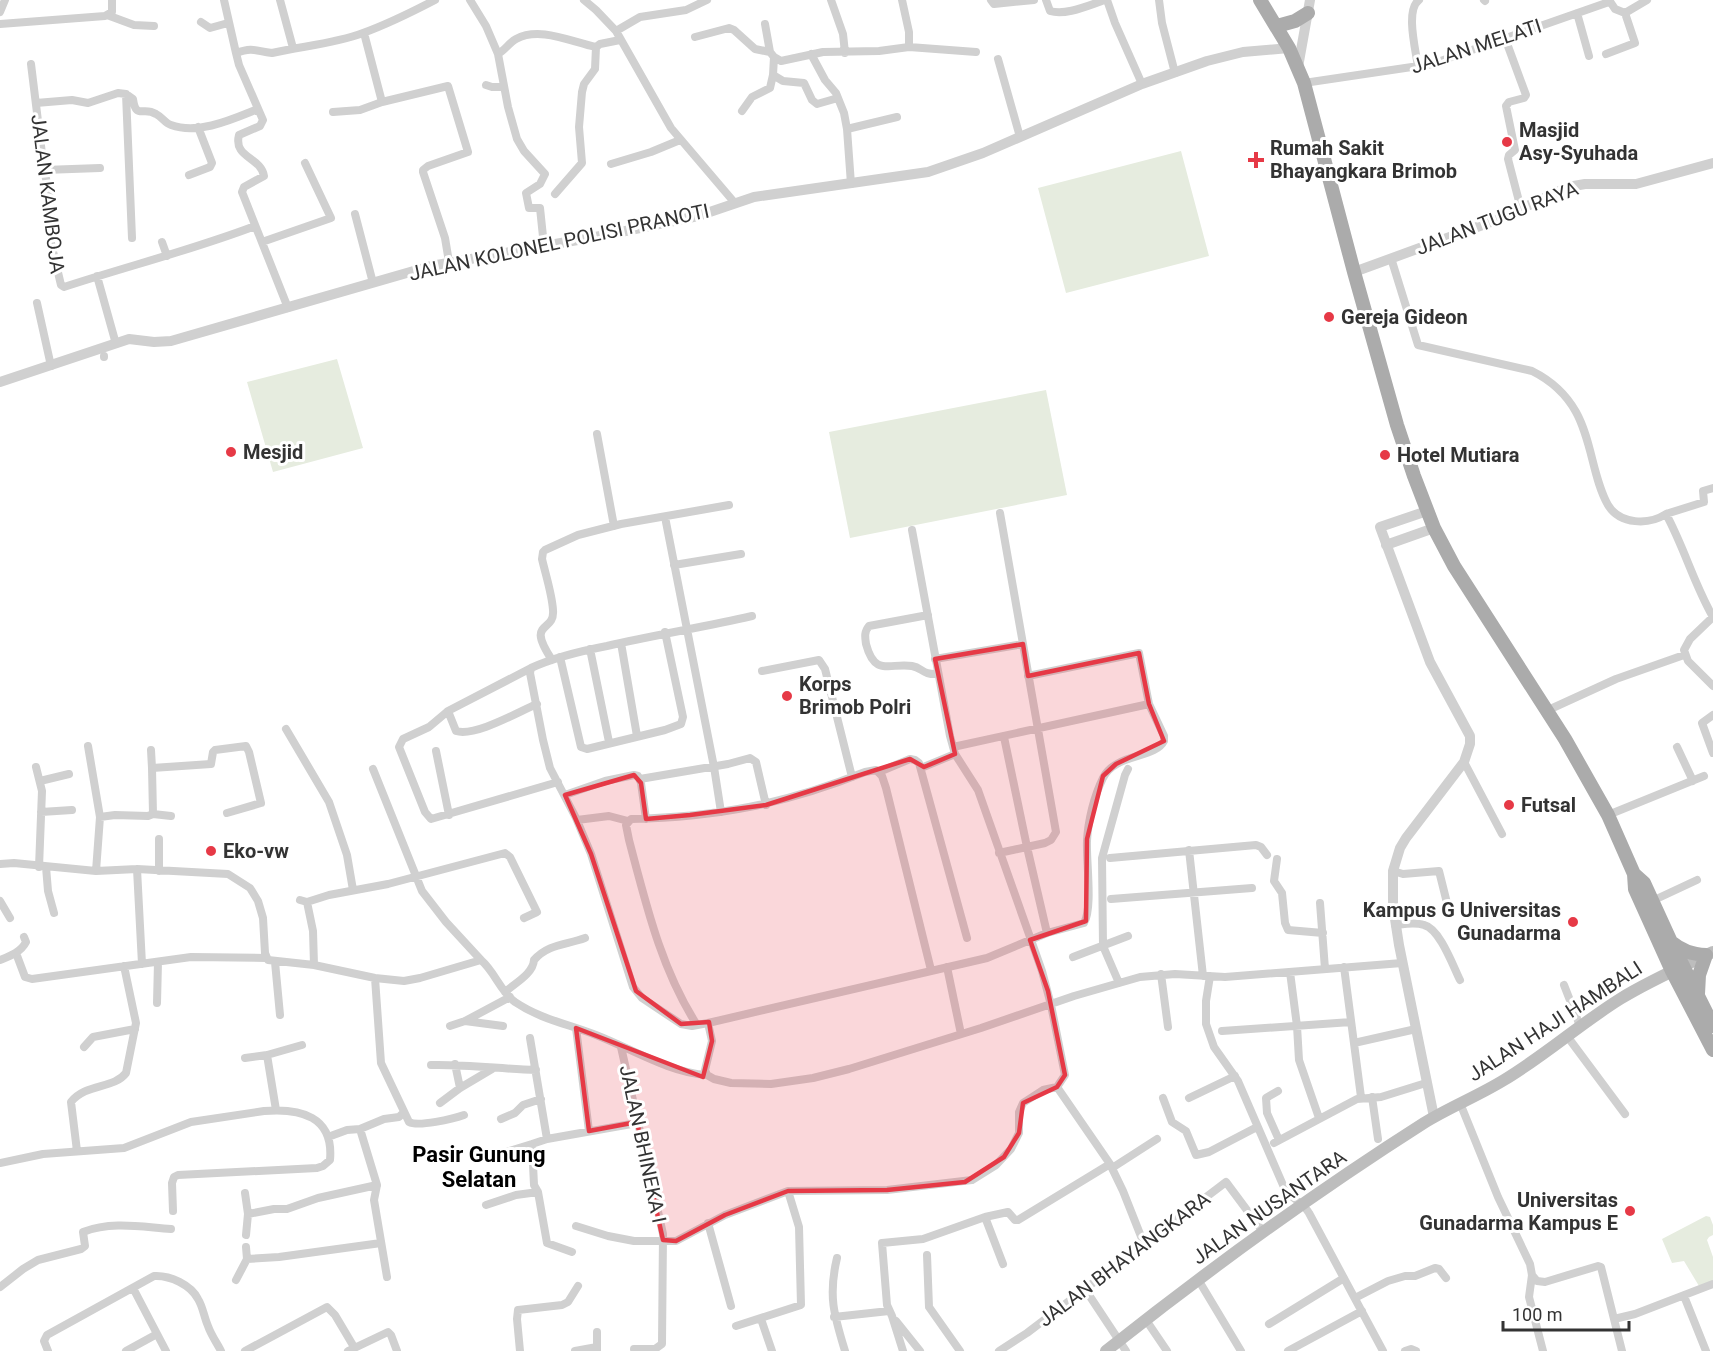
<svg xmlns="http://www.w3.org/2000/svg" width="1713" height="1351" viewBox="0 0 1713 1351" font-family="Roboto,sans-serif">
<style>
.green{fill:#e6ecdf}
.lines{fill:none;stroke-linecap:round;stroke-linejoin:round}
.minor{stroke:#d0d0d0;stroke-width:8}
.tertiary{stroke:#d0d0d0;stroke-width:10}
.secondary{stroke:#bdbdbd;stroke-width:12}
.primary{stroke:#ababab;stroke-width:14}
.marked{fill:#e63946;fill-opacity:0.2;stroke:#e63946;stroke-width:4.5;stroke-linejoin:round}
.poi-dot{fill:#e63946;stroke:#fff;stroke-width:2}
.labels{text-anchor:middle;dominant-baseline:central;stroke-width:6;stroke-linejoin:round;paint-order:stroke}
.street-label{font-size:20px;fill:#333;stroke:#fff}
.poi-label{font-size:20px;font-weight:bold;fill:#333;stroke:#fff;text-anchor:start}
.quarter-label{font-size:22px;font-weight:bold;fill:#000;stroke:#fff}
</style>
<rect width="100%" height="100%" fill="#fff"/>
<path class="green" d="M 1181,151 L 1209,256 L 1066,293 L 1038,188 Z
M 337,359 L 363,448 L 273,472 L 247,382 Z
M 1046,390 L 1067,495 L 850,538 L 829,432 Z
M 1706,1216 L 1710,1217 L 1713,1225 L 1713,1235 L 1709,1237 L 1707,1240 L 1713,1257 L 1713,1281 L 1699,1286 L 1684,1261 L 1672,1263 L 1662,1239 Z"/>
<g class="lines">
<path class="minor" d="M 224,0 L 236,53
M 280,0 L 293,48
M 470,0 L 486,26 L 498,54 L 508,107 L 517,139 L 524,151 L 545,174 L 540,184 L 526,193 L 529,208 L 540,208 L 544,246
M 584,0 L 596,10 L 616,31 L 671,128 L 734,202
M 831,0 L 843,34 L 845,53
M 902,0 L 909,32 L 909,47
M 991,0 L 994,4 L 1034,0
M 1046,0 L 1050,11 C 1066,16 1089,5 1105,0
M 1107,0 L 1115,23 L 1142,84
M 1159,0 L 1162,23 L 1175,73
M 1484,0 L 1485,1
M 1609,0 L 1615,9 L 1625,13 L 1647,0
M 0,12 L 5,0
M 1577,13 L 1589,56
M 107,15 L 134,25 L 154,26
M 201,22 L 210,28 L 228,23
M 0,24 L 105,16 L 112,12 L 112,0
M 765,24 L 770,52
M 616,31 L 640,17 L 686,10 L 707,0
M 695,37 L 729,28 L 734,30 L 755,49 L 770,52 L 774,57 L 773,75 L 783,81 L 804,83 L 812,100 L 817,104 L 838,98
M 1505,38 L 1526,95 L 1524,98 L 1509,102 L 1506,106 L 1515,150 L 1509,155 L 1508,159 L 1521,209
M 498,54 C 505,50 509,43 516,39 C 540,26 571,42 596,47 L 600,44 L 620,40
M 811,54 L 825,80 L 836,93 L 844,113 L 847,129 L 851,184
M 1606,54 L 1635,43 L 1625,13
M 774,57 L 781,61 L 823,52 L 879,51 L 909,47 L 976,52
M 998,59 L 1020,137
M 31,64 L 44,170 L 50,196 L 51,243 L 61,285 L 64,287 C 128,266 192,250 255,226
M 1418,67 C 1416,51 1405,10 1419,0
M 1304,83 L 1432,64 L 1609,2
M 486,85 L 492,87 L 503,87
M 126,94 L 132,238
M 382,102 L 448,86 L 468,152 L 428,166 L 423,170 L 423,172 L 445,238 L 449,262
M 36,103 L 72,100 L 88,103 L 118,93 L 126,94 L 133,99 C 136,120 143,106 156,114 C 162,117 165,123 171,125 C 199,135 233,119 258,109
M 742,111 L 752,97 L 770,88 L 773,75
M 333,112 L 360,110 L 382,102 L 364,33
M 847,129 L 897,117
M 611,164 L 651,152 L 680,140
M 44,170 L 100,168
M 189,175 L 210,167 L 212,163 L 198,127
M 555,194 L 582,163 L 579,127 L 582,92 L 584,84 L 595,69 L 596,47
M 355,214 L 373,283
M 162,242 L 167,256
M 262,242 L 331,218 L 305,163
M 1391,258 L 1418,345 L 1532,371 C 1550,380 1566,394 1576,412 C 1592,441 1593,479 1608,505 C 1620,525 1649,525 1666,514 C 1684,547 1694,584 1713,617
M 97,276 L 116,344
M 37,303 L 51,366
M 288,308 L 242,192 L 244,187 L 264,176 C 261,157 233,158 239,135 L 260,126 L 263,120 L 239,65 L 236,53 C 254,47 255,51 272,53 C 302,46 334,44 363,33 C 388,24 412,12 435,0
M 104,356 L 104,357
M 597,434 L 614,526
M 1666,514 L 1704,502 L 1703,491 L 1713,488
M 665,517 L 714,767 L 721,812
M 674,565 L 741,554
M 928,615 L 869,626 C 864,632 865,637 866,644 C 875,678 891,662 912,666 C 923,668 922,675 938,674
M 752,616 C 704,627 655,635 607,646 C 581,651 555,657 531,668 L 530,673 L 543,740 L 550,768 L 576,818 L 591,854 L 633,987 L 642,998 L 681,1024 L 692,1026 L 708,1023 L 987,958 L 1047,933 L 1084,923 C 1093,908 1086,861 1087,841 C 1088,821 1094,796 1103,778 C 1115,753 1155,759 1164,741 L 1164,736 L 1149,704 L 1139,653 L 1028,676
M 1713,617 L 1690,639 L 1684,650 L 1688,661 L 1713,686
M 621,643 L 637,736
M 590,649 L 609,742
M 560,657 L 581,747 L 587,749 L 665,730 L 681,724 L 683,717 L 665,632
M 935,659 L 1023,644
M 552,660 C 525,619 555,634 553,610 C 552,594 546,576 542,559 L 543,552 L 545,550 L 578,535 L 621,524 L 729,505
M 531,668 L 448,711 L 429,727 L 403,739 L 399,747 L 425,812 L 431,819 L 558,782
M 762,671 L 819,660 L 825,669 L 852,777
M 448,711 L 456,731 C 475,737 518,712 537,704
M 1546,711 L 1616,679 L 1684,655
M 1713,715 L 1702,723 L 1713,753
M 286,729 L 329,802 L 347,855 L 353,890
M 1004,737 L 1027,847 L 1047,933
M 88,746 L 100,817
M 953,747 L 1149,704
M 1677,747 L 1693,781
M 151,750 L 152,768
M 436,751 L 449,815
M 1464,762 L 1502,834
M 36,767 L 42,791 L 39,867
M 921,768 L 955,754
M 373,769 L 422,891 L 446,922 L 481,960
M 879,772 L 910,759 L 915,760 L 919,763 L 967,938
M 640,779 L 728,764 L 750,758 L 756,762 L 766,805
M 40,781 L 69,774
M 565,795 L 605,781 L 634,775 L 638,776 L 641,783 L 646,819
M 41,812 L 72,810
M 153,814 L 171,816
M 1608,815 L 1704,776
M 577,820 L 609,816 L 628,821
M 159,839 L 159,871
M 1189,850 L 1203,976
M 999,853 L 1045,843 L 1051,840 L 1056,832 L 1000,513
M 1110,858 L 1256,845 L 1261,847 L 1267,855
M 1277,859 L 1274,881 L 1282,893 L 1285,923 L 1288,930 L 1323,933
M 0,864 L 14,863 L 96,871 L 137,869 L 228,874 L 250,888 L 258,901 L 263,918 L 265,953 L 268,960 L 314,965 L 375,978 L 404,981 L 420,978 L 481,960 C 495,972 500,991 515,1002 C 540,1019 568,1024 596,1035 C 630,1048 670,1073 707,1075
M 46,867 L 48,891 L 54,913
M 137,869 L 142,964
M 96,871 L 100,817 L 115,815 L 148,816 L 153,814 L 152,768 L 211,764 L 213,752 L 215,750 L 246,746 L 249,752 L 261,803 L 227,813
M 1393,871 L 1403,874 L 1439,871 L 1447,903
M 1111,899 L 1252,888
M 300,900 L 307,902 L 313,931 L 314,965
M 0,901 L 10,918
M 1652,901 L 1697,880
M 307,902 L 329,895 L 388,884 L 505,853 L 510,857 L 537,912 L 524,918
M 1320,903 L 1325,969
M 1395,925 C 1405,924 1415,922 1424,925 C 1440,929 1453,966 1460,980
M 16,953 L 25,977 L 32,979 L 191,957 L 266,958
M 1073,957 L 1128,936
M 0,960 C 10,956 21,952 26,942 L 24,937
M 275,962 L 280,1015
M 947,967 L 961,1034
M 1344,967 L 1361,1097
M 1290,972 L 1297,1026 L 1299,1060 L 1319,1118
M 1161,974 L 1168,1027
M 1210,976 L 1206,1001 L 1206,1024 L 1214,1047 L 1238,1081 L 1283,1185 C 1291,1200 1301,1200 1309,1213 L 1383,1351
M 375,978 L 381,1063 L 409,1122 C 418,1127 453,1119 464,1115
M 1119,983 L 1103,946 L 1102,858 L 1125,775 L 1128,769
M 1564,985 L 1580,1026
M 505,992 C 515,983 533,974 534,960 C 548,944 566,945 585,938
M 157,1003 L 158,962
M 465,1021 L 503,1026
M 708,1023 L 712,1041 L 705,1070 L 707,1075 L 714,1079 L 731,1083 L 771,1084 L 813,1078 L 849,1069 L 981,1028 L 1074,996 L 1140,977 L 1175,974 L 1225,977 L 1402,963
M 697,1025 C 661,969 646,904 629,840 L 626,825 L 631,819 C 717,817 785,804 865,772 L 876,770 L 882,776 L 886,788 L 931,970
M 450,1026 L 465,1021 L 510,997
M 576,1028 L 589,1131
M 1222,1031 L 1351,1022
M 1567,1036 L 1625,1114
M 530,1038 L 547,1139
M 1354,1043 L 1416,1029
M 84,1047 L 93,1037 L 135,1029
M 621,1047 L 663,1234 L 662,1344 L 655,1349 L 634,1349
M 267,1055 L 276,1110
M 245,1058 L 267,1055 L 302,1045
M 455,1064 L 460,1088
M 431,1065 C 466,1064 501,1069 536,1070
M 1057,1087 L 1110,1164 L 1123,1191 L 1144,1244
M 1278,1091 L 1266,1098 L 1267,1113 L 1279,1140
M 1372,1097 L 1378,1139
M 1163,1098 L 1172,1122 L 1186,1131 L 1196,1155 L 1209,1152 L 1257,1127
M 1189,1098 L 1235,1076
M 440,1103 L 460,1088 L 492,1069
M 1460,1103 L 1498,1197 L 1530,1264 L 1532,1275 L 1529,1297 L 1543,1351
M 501,1119 L 515,1113 L 523,1105 L 541,1099
M 360,1129 L 377,1185 L 374,1200 L 387,1277
M 328,1137 L 347,1130 L 360,1129 L 384,1119 L 399,1117 L 403,1113
M 1274,1143 L 1357,1099 L 1381,1097 L 1426,1083
M 77,1151 L 71,1102 C 86,1083 114,1089 126,1073 L 136,1023 L 124,966
M 503,1153 L 532,1144
M 0,1163 L 43,1154 L 124,1148 L 191,1122 L 264,1111 C 300,1108 334,1116 330,1160 L 323,1166 L 317,1168 L 178,1175 L 174,1177 L 172,1183 L 173,1211
M 1112,1168 L 1157,1139
M 245,1193 L 248,1214 L 246,1235
M 486,1205 L 516,1195 L 538,1192
M 248,1214 L 274,1209 L 287,1209 L 318,1198 L 377,1185
M 985,1217 L 1003,1264
M 708,1223 L 731,1306
M 576,1226 L 608,1236 L 634,1241 L 676,1241 L 725,1215 L 788,1191 L 887,1190 L 972,1180 L 996,1165 L 1011,1149 L 1019,1133 L 1019,1112 L 1023,1103 L 1043,1090 L 1057,1087 L 1065,1075 L 1051,1005 L 1042,971 L 978,790 L 955,754 L 950,736 L 912,530
M 572,1252 L 547,1243 L 538,1192 L 534,1185 L 532,1144 L 547,1139 L 637,1123
M 927,1255 L 929,1307 L 960,1351
M 837,1258 C 828,1296 834,1315 845,1351
M 247,1259 L 279,1257 L 381,1243
M 1532,1275 L 1537,1281 L 1545,1282 L 1598,1266 L 1601,1267 L 1622,1351
M 236,1280 L 247,1259 L 246,1247
M 1199,1281 L 1241,1351
M 0,1287 L 23,1269 L 38,1260 L 81,1249 L 85,1246 L 83,1232 C 112,1221 141,1227 171,1229
M 133,1288 L 166,1351
M 1085,1289 L 1126,1351
M 1684,1296 L 1706,1351
M 1355,1298 L 1388,1281 L 1405,1276 L 1415,1276 L 1435,1268 L 1439,1269 L 1446,1278
M 834,1317 L 889,1311
M 761,1319 L 772,1351
M 1614,1319 L 1635,1314 L 1713,1284
M 1146,1320 L 1167,1351
M 896,1321 L 920,1351
M 1269,1324 L 1344,1278
M 736,1326 L 801,1305 L 799,1227 L 788,1191
M 48,1351 L 44,1341 L 47,1335 L 154,1276 C 170,1275 191,1285 198,1299 C 203,1307 204,1317 208,1326 C 211,1335 217,1343 221,1351
M 126,1351 L 157,1334
M 245,1351 L 327,1307 L 335,1315 L 354,1347
M 348,1351 L 388,1332 L 391,1335 L 397,1351
M 520,1351 L 517,1319 L 518,1310 L 562,1305 L 568,1302 L 578,1286
M 575,1351 L 597,1347
M 597,1351 L 597,1332
M 903,1351 L 892,1316 L 887,1305 L 882,1243 L 923,1239 L 985,1217 L 1008,1212 L 1015,1220 L 1018,1220 L 1110,1164
M 999,1351 L 1027,1333 L 1226,1182 L 1264,1233
M 1288,1351 L 1362,1311
M 1405,1351 L 1411,1349 L 1416,1351"/>
<path class="tertiary" d="M 1298,67 L 1310,0
M 1354,272 L 1499,219 L 1568,187 L 1585,184 L 1636,184 L 1713,163
M 0,382 L 129,339 L 154,342 L 171,341 L 431,266 L 606,235 L 698,216 L 754,197 L 928,172 L 983,153 L 1142,84 L 1207,61 L 1243,52 L 1289,48
M 1427,511 L 1380,527 L 1430,662 L 1470,736 L 1470,744 L 1464,762 L 1406,838 L 1400,848 L 1393,871 L 1393,906 L 1399,945 L 1434,1117
M 1386,545 L 1434,528"/>
<path class="secondary" d="M 1106,1351 C 1208,1270 1314,1193 1424,1123 C 1450,1107 1478,1096 1504,1080 C 1544,1056 1580,1024 1620,999 C 1649,981 1681,967 1713,952"/>
<path class="primary" d="M 1260,0 L 1289,48 L 1304,83 L 1354,272 L 1397,425 L 1414,476 L 1434,528 L 1454,566 L 1565,739 L 1608,815 L 1634,874 L 1644,883 L 1671,942 L 1713,1026
M 1277,26 L 1295,21 L 1308,13
M 1634,874 L 1635,889 L 1672,971 L 1713,1050
M 1671,942 C 1682,951 1692,954 1706,955 L 1699,975 L 1698,994"/>
</g>
<path class="marked" d="M 1023,644 L 1028,676 L 1139,653 L 1149,704 L 1164,741 L 1116,764 L 1103,776 L 1087,839 L 1086,921 L 1030,940 L 1048,991 L 1065,1075 L 1057,1087 L 1023,1103 L 1019,1133 L 1004,1157 L 965,1182 L 887,1190 L 788,1191 L 725,1215 L 676,1241 L 663,1240 L 637,1122 L 589,1131 L 576,1028 L 703,1077 L 712,1041 L 709,1022 L 681,1024 L 636,991 L 591,854 L 565,795 L 634,775 L 641,783 L 646,819 L 690,815 L 766,805 L 910,759 L 924,767 L 955,754 L 935,659 Z"/>
<g class="poi-dot">
<circle cx="1507" cy="142" r="6"/>
<path d="M1253 151h6v6h6v6h-6v6h-6v-6h-6v-6h6z"/>
<circle cx="1329" cy="317" r="6"/>
<circle cx="231" cy="452" r="6"/>
<circle cx="1385" cy="455" r="6"/>
<circle cx="787" cy="696" r="6"/>
<circle cx="1509" cy="805" r="6"/>
<circle cx="211" cy="851" r="6"/>
<circle cx="1573" cy="922" r="6"/>
<circle cx="1630" cy="1211" r="6"/>
</g>
<g class="labels">
<g class="street-label">
<text transform="translate(1476 46) rotate(-18)">JALAN MELATI</text>
<text transform="translate(48 194) rotate(83)">JALAN KAMBOJA</text>
<text transform="translate(1497 218) rotate(-21)">JALAN TUGU RAYA</text>
<text transform="translate(559 242) rotate(-12)">JALAN KOLONEL POLISI PRANOTI</text>
<text transform="translate(1555 1021) rotate(-33)">JALAN HAJI HAMBALI</text>
<text transform="translate(643 1144) rotate(78)">JALAN BHINEKA I</text>
<text transform="translate(1269 1207) rotate(-35)">JALAN NUSANTARA</text>
<text transform="translate(1124 1259) rotate(-37)">JALAN BHAYANGKARA</text>
</g>
<g class="poi-label">
<text x="1519" y="130">Masjid<tspan x="1519" dy="23">Asy-Syuhada</tspan></text>
<text x="1270" y="148">Rumah Sakit<tspan x="1270" dy="23">Bhayangkara Brimob</tspan></text>
<text x="1341" y="317">Gereja Gideon</text>
<text x="243" y="452">Mesjid</text>
<text x="1397" y="455">Hotel Mutiara</text>
<text x="799" y="684">Korps<tspan x="799" dy="23">Brimob Polri</tspan></text>
<text x="1521" y="805">Futsal</text>
<text x="223" y="851">Eko-vw</text>
<text x="1561" y="910" text-anchor="end">Kampus G Universitas<tspan x="1561" dy="23">Gunadarma</tspan></text>
<text x="1618" y="1200" text-anchor="end">Universitas<tspan x="1618" dy="23">Gunadarma Kampus E</tspan></text>
</g>
<g class="quarter-label">
<text x="479" y="1154">Pasir Gunung<tspan x="479" dy="25">Selatan</tspan></text>
</g>
</g>
<path d="M1503 1321v9h126v-9" fill="none" stroke="#333333" stroke-width="3"/>
<text x="1512" y="1321" font-size="18" fill="#333333" stroke="#ffffff" stroke-width="4.5" paint-order="stroke">100 m</text>
</svg>
